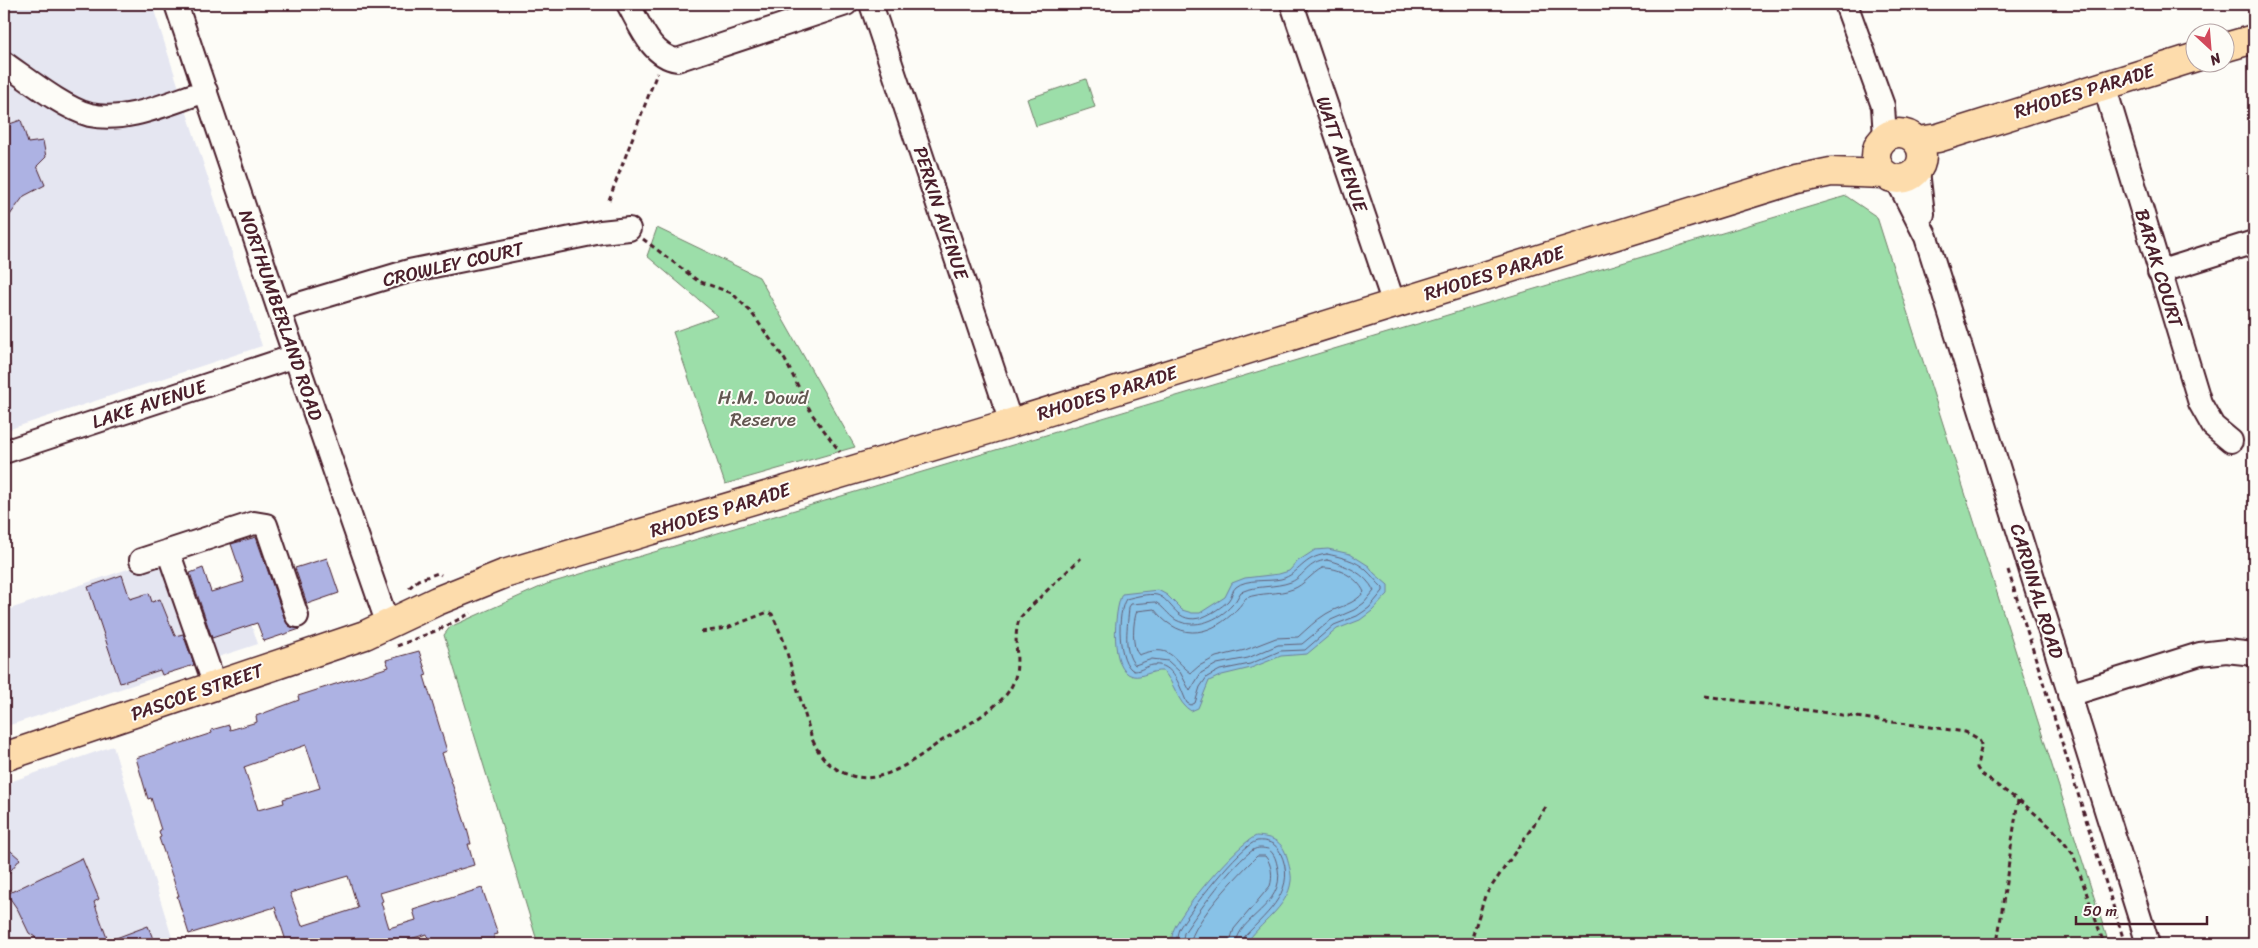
<svg xmlns="http://www.w3.org/2000/svg" width="2258" height="948" viewBox="0 0 2258 948" font-family="Sriracha,sans-serif">
<style>
.built{fill:#e5e6f1}
.green{fill:#9cdea9;stroke:#737e6a}
.water{fill:#88c2e7;stroke:#6f819c}
.lines{fill:none;stroke-linecap:round;stroke-linejoin:round}
.shore{stroke:#636076;stroke-width:1}
.building{fill:#adb2e3;stroke:#4a1f2b;fill-rule:evenodd}
.minor-casing{stroke:#4a1f2b;stroke-width:26}
.major-casing{stroke:#4a1f2b;stroke-width:31}
.path{stroke:#4a1f2b;stroke-width:3;stroke-dasharray:5 4;stroke-linecap:butt}
.minor{stroke:#fdfcf7;stroke-width:22}
.major{stroke:#fddcac;stroke-width:28}
.labels{text-anchor:middle;dominant-baseline:central;stroke-width:4;stroke-linejoin:round;paint-order:stroke}
.street-label{font-size:19px;fill:#4a1f2b;stroke:#fdfcf7}
.park-label{font-size:19px;fill:#635851;stroke:#fdfcf7}
</style>
<rect width="100%" height="100%" fill="#fdfcf7"/>
<filter id="ink" filterUnits="userSpaceOnUse"><feTurbulence type="fractalNoise" baseFrequency=".02" numOctaves="2"/><feDisplacementMap in="SourceGraphic" scale="10" xChannelSelector="R" yChannelSelector="G"/><feConvolveMatrix kernelMatrix="1 2 1 2 8 2 1 2 1" color-interpolation-filters="sRGB"/></filter>
<g filter="url(#ink)">
<path class="built" d="M 4,4 L 152,4 L 262,346 L 4,431 Z
M 166,556 L 185,614 L 232,597 L 240,591 L 258,644 L 4,727 L 4,611 Z
M 113,746 L 174,944 L 4,944 L 4,784 Z"/>
<path class="green" d="M 1086,79 L 1095,107 L 1036,126 L 1027,99 Z
M 1846,196 L 1877,217 L 2109,944 L 538,944 L 444,635 L 450,627 L 547,584 Z
M 657,228 L 759,277 L 855,447 L 725,484 L 673,332 L 718,316 L 647,256 Z"/>
<path class="water" d="M 1328,549 L 1350,554 L 1369,566 L 1374,573 L 1388,585 L 1388,594 L 1372,611 L 1360,620 L 1337,629 L 1307,654 L 1281,656 L 1251,668 L 1222,675 L 1209,681 L 1198,708 L 1191,711 C 1177,703 1175,683 1163,671 C 1151,670 1142,678 1133,676 C 1109,671 1114,610 1122,594 L 1158,590 L 1167,595 L 1182,610 L 1192,613 L 1200,613 L 1225,597 L 1232,583 L 1245,578 L 1279,574 L 1289,571 L 1298,561 L 1315,550 Z
M 1256,836 C 1272,837 1283,841 1287,858 C 1289,865 1292,875 1291,881 C 1288,908 1259,923 1246,944 L 1171,944 C 1172,939 1172,933 1174,929 C 1183,908 1236,845 1256,836 Z"/>
<g class="lines">
<path class="shore" d="M 1327,554 C 1340,557 1356,560 1366,570 C 1372,575 1376,582 1383,588 L 1383,591 L 1369,608 L 1357,616 L 1334,625 L 1305,650 L 1280,651 L 1250,664 L 1220,670 L 1207,677 L 1200,687 L 1195,703 L 1191,705 L 1187,703 C 1180,688 1174,662 1153,665 C 1146,666 1141,671 1134,671 C 1117,663 1117,612 1126,599 C 1134,597 1148,593 1157,595 C 1172,599 1176,626 1203,617 C 1211,614 1222,607 1228,601 C 1232,597 1232,590 1236,587 C 1247,578 1268,582 1281,579 C 1300,574 1302,557 1327,554 Z
M 1327,560 C 1346,565 1365,573 1374,591 L 1364,603 L 1354,610 L 1331,620 L 1302,644 L 1278,645 L 1248,658 L 1217,664 L 1201,673 L 1190,691 L 1180,672 L 1168,661 L 1152,659 L 1135,665 C 1122,651 1128,625 1129,607 L 1131,604 L 1155,602 C 1163,606 1168,615 1176,620 C 1195,630 1219,620 1232,605 C 1236,602 1238,596 1241,592 C 1257,585 1275,588 1291,582 C 1305,576 1307,562 1327,560 Z
M 1322,568 C 1338,567 1357,577 1364,592 C 1354,605 1339,606 1326,614 C 1316,620 1307,629 1298,637 L 1276,638 L 1245,650 L 1216,657 L 1199,666 L 1191,673 C 1171,658 1171,643 1139,655 C 1131,648 1133,620 1137,611 L 1154,609 C 1159,615 1164,621 1171,625 C 1199,644 1230,621 1246,598 C 1261,592 1278,595 1293,589 C 1304,585 1311,574 1322,568 Z
M 1176,944 C 1177,939 1177,934 1179,929 C 1188,913 1241,844 1257,841 C 1266,840 1276,843 1280,852 C 1298,889 1269,911 1245,936 L 1242,944
M 1182,944 L 1184,933 C 1198,912 1233,863 1253,850 C 1258,847 1263,848 1268,849 C 1275,854 1276,860 1278,869 C 1285,906 1238,917 1236,944
M 1190,944 C 1193,921 1239,874 1257,856 L 1265,856 C 1272,864 1273,877 1270,886 L 1234,929 L 1229,944"/>
</g>
<path class="building" d="M 21,120 L 28,143 L 43,141 L 46,157 L 37,166 L 45,185 L 24,196 L 4,223 L 4,126 Z
M 256,537 L 285,620 L 289,626 L 300,629 L 264,641 L 257,623 L 212,638 L 190,573 L 203,568 L 211,592 L 244,582 L 231,544 Z
M 327,558 L 339,593 L 307,604 L 295,568 Z
M 122,575 L 130,599 L 149,593 L 152,602 L 160,599 L 175,636 L 183,634 L 194,665 L 162,675 L 160,670 L 120,683 L 88,587 Z
M 419,651 L 427,675 L 424,676 L 447,751 L 442,753 L 467,829 L 471,844 L 468,844 L 474,865 L 380,893 L 383,901 L 381,902 L 389,928 L 416,920 L 413,910 L 482,888 L 498,934 L 494,935 L 495,944 L 429,944 L 427,934 L 393,944 L 287,944 L 275,907 L 189,934 L 177,896 L 179,896 L 159,838 L 161,837 L 159,831 L 161,830 L 151,798 L 148,799 L 136,758 L 212,733 L 211,730 L 229,725 L 230,730 L 257,722 L 256,716 L 299,700 L 298,696 L 389,667 L 386,660 ZM 306,745 L 320,788 L 283,799 L 284,803 L 258,810 L 244,767 ZM 348,876 L 358,908 L 302,926 L 290,893 Z
M 4,845 L 20,859 L 4,879 Z
M 82,858 L 99,899 L 94,902 L 108,941 L 148,926 L 155,944 L 38,944 L 35,937 L 29,933 L 18,910 L 7,894 Z"/>
<g class="lines">
<defs>
<path id="minor" d="M 176,4 L 279,310 L 388,625
M 628,4 C 640,25 651,56 677,60 L 846,4
M 871,4 L 1011,423
M 1292,4 L 1394,304
M 1846,4 L 1883,106 L 1885,137
M 4,63 C 26,78 65,109 90,115 C 128,123 170,102 206,91
M 2104,85 L 2200,403 L 2213,426 L 2231,441
M 1918,171 L 1923,214
M 1897,180 L 1926,237 L 2148,944
M 2159,272 L 2254,242
M 279,310 L 409,271 L 601,232 L 629,229
M 4,452 L 295,356
M 168,551 L 215,686
M 141,560 L 254,523 L 266,525 L 297,616
M 2069,695 L 2200,654 L 2226,651 L 2254,654"/>
<path id="major" d="M 2226,47 L 2254,39
M1876 156a23 23 0 1 1 46 0a23 23 0 1 1-46 0Z
M 1918,141 L 1938,138 L 2196,57
M 4,757 L 365,635 L 437,601 L 504,574 L 1011,423 L 1797,179 L 1831,172 L 1884,174"/>
</defs>
<use href="#minor" class="minor-casing"/>
<use href="#major" class="major-casing"/>
<path class="path" d="M 609,200 L 657,73
M 643,239 L 698,281 L 732,293 L 751,312 L 785,360 L 812,414 L 840,452
M 2008,570 L 2125,944
M 409,588 L 418,580 L 438,573 L 441,575
M 701,632 L 727,628 L 768,612 L 772,614 L 783,639 L 812,739 C 820,756 827,765 844,773 C 881,790 917,757 946,738 C 966,726 989,713 1005,696 C 1027,670 1010,646 1019,620 C 1022,613 1072,567 1081,558
M 397,646 L 438,630 L 471,613
M 1705,696 L 1965,732 C 1991,742 1978,749 1977,768 L 1981,774 L 2018,800 L 1997,944
M 2019,800 L 2053,829 L 2073,854 L 2104,944
M 1470,944 L 1485,896 L 1548,804"/>
<use href="#minor" class="minor"/>
<use href="#major" class="major"/>
</g>
</g>
<g class="labels">
<g class="street-label">
<text transform="translate(2084 91) rotate(-17)">RHODES PARADE</text>
<text transform="translate(1342 154) rotate(71)">WATT AVENUE</text>
<text transform="translate(941 213) rotate(72)">PERKIN AVENUE</text>
<text transform="translate(453 264) rotate(-13)">CROWLEY COURT</text>
<text transform="translate(2159 268) rotate(73)">BARAK COURT</text>
<text transform="translate(1494 273) rotate(-17)">RHODES PARADE</text>
<text transform="translate(281 315) rotate(71)">NORTHUMBERLAND ROAD</text>
<text transform="translate(1107 393) rotate(-17)">RHODES PARADE</text>
<text transform="translate(149 404) rotate(-18)">LAKE AVENUE</text>
<text transform="translate(720 510) rotate(-17)">RHODES PARADE</text>
<text transform="translate(2037 591) rotate(73)">CARDINAL ROAD</text>
<text transform="translate(197 692) rotate(-19)">PASCOE STREET</text>
</g>
<g class="park-label">
<text x="763" y="397">H.M. Dowd<tspan x="763" dy="22">Reserve</tspan></text>
</g>
</g>
<rect width="2258" height="948" fill="none" stroke="#fdfcf7" stroke-width="20"/>
<rect x="10" y="10" width="2238" height="928" fill="none" stroke="#4a1f2b" stroke-width="2" filter="url(#ink)"/>
<g transform="translate(2210 48) rotate(154)"><circle r="24" fill="#fdfcf7" stroke="#b5a4a5"/>
<path d="M0-4L9 19L0 12L-9 19Z" fill="#d1495b"/>
<text y="-8" font-size="14" font-weight="bold" text-anchor="middle" fill="#4a1f2b">N</text>
</g>
<path d="M2076 916v8h131v-8" fill="none" stroke="#4a1f2b" stroke-width="2.5"/>
<text x="2083" y="916" font-size="15" fill="#4a1f2b" stroke="#fdfcf7" stroke-width="4" paint-order="stroke">50 m</text>
</svg>
